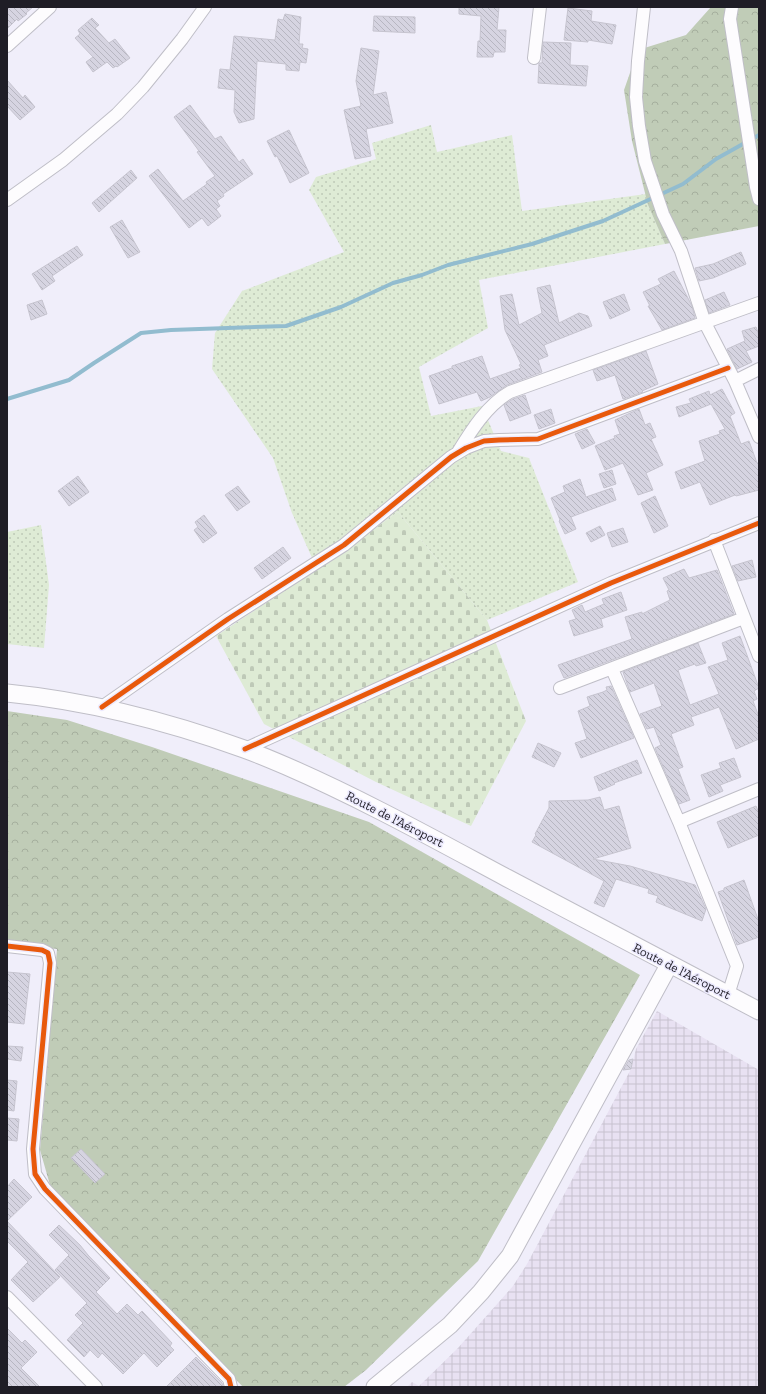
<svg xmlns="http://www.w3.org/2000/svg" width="766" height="1394" viewBox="0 0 766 1394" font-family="'Zilla Slab',serif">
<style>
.industrial{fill:url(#industrial-grid)}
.grass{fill:url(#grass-dots)}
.forest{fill:url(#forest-crowns)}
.cemetery{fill:url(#cemetery-stones)}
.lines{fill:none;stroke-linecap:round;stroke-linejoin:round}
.stream{stroke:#92bccf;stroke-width:4}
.building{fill:url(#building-back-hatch);stroke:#c6c4cf}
.street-casing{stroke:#bfbec7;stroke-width:14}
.secondary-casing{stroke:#bfbec7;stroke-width:19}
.street{stroke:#fdfcfe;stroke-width:12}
.secondary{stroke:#fdfcfe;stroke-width:17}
.cycleway-casing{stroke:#eceafe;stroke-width:8}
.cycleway{stroke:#e8590c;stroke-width:5}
.labels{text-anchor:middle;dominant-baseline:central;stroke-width:3;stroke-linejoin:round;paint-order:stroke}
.street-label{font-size:13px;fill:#1f1d26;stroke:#eceafe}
</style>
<defs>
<pattern id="industrial-grid" width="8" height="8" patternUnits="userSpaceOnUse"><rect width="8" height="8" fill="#e8e1f2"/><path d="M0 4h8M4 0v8" fill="none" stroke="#c7c1cf"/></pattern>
<pattern id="grass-dots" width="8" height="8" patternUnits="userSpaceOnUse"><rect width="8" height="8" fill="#deebd5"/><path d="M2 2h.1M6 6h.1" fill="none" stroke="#bec9b7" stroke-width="1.8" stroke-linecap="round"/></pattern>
<pattern id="forest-crowns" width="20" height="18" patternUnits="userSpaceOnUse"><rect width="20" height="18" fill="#c0ccb7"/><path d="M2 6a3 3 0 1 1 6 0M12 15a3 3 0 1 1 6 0" fill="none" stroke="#a5af9d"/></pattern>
<pattern id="cemetery-stones" width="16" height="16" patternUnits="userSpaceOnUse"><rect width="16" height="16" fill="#deebd5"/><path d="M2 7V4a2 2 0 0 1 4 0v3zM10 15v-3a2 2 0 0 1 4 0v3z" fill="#bec9b7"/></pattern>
<pattern id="building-back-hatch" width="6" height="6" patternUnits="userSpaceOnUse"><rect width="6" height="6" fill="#d6d4e1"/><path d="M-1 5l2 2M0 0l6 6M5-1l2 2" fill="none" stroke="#b7b6c1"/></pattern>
</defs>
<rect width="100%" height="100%" fill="#f0eefa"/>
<path class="industrial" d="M 657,1011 L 759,1070 L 759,1387 L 407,1387 L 412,1382 L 419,1386 L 457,1349 L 513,1286 L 527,1264 L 631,1069 L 636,1049 Z"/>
<path class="grass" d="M 431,125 L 437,152 L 512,135 L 522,211 L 646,194 L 648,205 L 665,244 L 479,280 L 488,328 L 419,367 L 431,416 L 482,406 L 501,451 L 529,458 L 578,582 L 487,620 L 398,512 L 317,569 L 292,513 L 273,458 L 212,369 L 215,333 L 242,291 L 344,252 L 309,190 L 316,177 L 376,159 L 372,143 Z
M 41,525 L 49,585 L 44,648 L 7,644 L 7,532 Z"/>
<path class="forest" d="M 711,7 L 759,7 L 759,226 L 665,244 L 648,205 L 632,141 L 624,90 L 638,50 L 686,35 Z
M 7,711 L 67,720 L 152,747 L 369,822 L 640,975 L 478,1261 L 366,1370 L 344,1387 L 243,1387 L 50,1185 L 40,1150 L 57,949 L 7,942 Z"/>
<path class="cemetery" d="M 398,512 L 487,620 L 526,721 L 471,826 L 376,782 L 264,724 L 216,636 L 317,569 Z"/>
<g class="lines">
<path class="stream" d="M 7,399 L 69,380 L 94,363 L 141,333 L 171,330 L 286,326 L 341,307 L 393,283 L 422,275 L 448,265 L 532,244 L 603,221 L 683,184 L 716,159 L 759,135"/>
</g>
<path class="building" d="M 7,7 L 33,7 L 26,13 L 27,14 L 18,21 L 17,19 L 7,29 Z
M 459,7 L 499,7 L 497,30 L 506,30 L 505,52 L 494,52 L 493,57 L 477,57 L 478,41 L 480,41 L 481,16 L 459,14 Z
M 568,8 L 592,11 L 591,21 L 616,25 L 612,44 L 588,40 L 588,42 L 564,40 Z
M 285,14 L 301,17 L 299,44 L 303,44 L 302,48 L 308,49 L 306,63 L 300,62 L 299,71 L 286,70 L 286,64 L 257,61 L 254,119 L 239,123 L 234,112 L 235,90 L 218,88 L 220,69 L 230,70 L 234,36 L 275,40 L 278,19 L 283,20 Z
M 374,16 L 415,17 L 415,33 L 373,31 Z
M 92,18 L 99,25 L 95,28 L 109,43 L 115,39 L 130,58 L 117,67 L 116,66 L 113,68 L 107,62 L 93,72 L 86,62 L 93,57 L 75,38 L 80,34 L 78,30 Z
M 543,42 L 571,43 L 570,65 L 588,66 L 586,86 L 538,83 L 539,63 L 542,63 Z
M 361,48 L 379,51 L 373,95 L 386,92 L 393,123 L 366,129 L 371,156 L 355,159 L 344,110 L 361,106 L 356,81 Z
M 7,80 L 23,98 L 25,95 L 35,107 L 20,120 L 7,106 Z
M 190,105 L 215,139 L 221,136 L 239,162 L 243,159 L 253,174 L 223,194 L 224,196 L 217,201 L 220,206 L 216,209 L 221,216 L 208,226 L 202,218 L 189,228 L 149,176 L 158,169 L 183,201 L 207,184 L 206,182 L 215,176 L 197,152 L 199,151 L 174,117 Z
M 289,130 L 309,173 L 290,183 L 277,156 L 275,157 L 267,141 Z
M 131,170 L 137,178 L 99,212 L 92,203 Z
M 122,220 L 140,252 L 128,258 L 110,227 Z
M 77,246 L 83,255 L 52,276 L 55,281 L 42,290 L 32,274 Z
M 741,252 L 746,264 L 713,278 L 699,281 L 695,268 L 713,264 Z
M 674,271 L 692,306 L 695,318 L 662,330 L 648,306 L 650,306 L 643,292 L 661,284 L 658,279 Z
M 550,285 L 559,323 L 579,313 L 588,316 L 592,326 L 544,345 L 548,356 L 538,360 L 542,372 L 507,385 L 490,397 L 481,401 L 477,392 L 439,404 L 429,376 L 452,368 L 452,366 L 482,356 L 490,379 L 521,368 L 519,365 L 521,364 L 505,330 L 500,296 L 512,294 L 519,325 L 542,313 L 537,288 Z
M 724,292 L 730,305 L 709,313 L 705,300 Z
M 624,294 L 630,310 L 610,319 L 603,302 Z
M 42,300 L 47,314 L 31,320 L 27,305 Z
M 756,327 L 759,335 L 759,346 L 746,351 L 752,362 L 737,369 L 727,349 L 745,341 L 742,331 Z
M 646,351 L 658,384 L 642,391 L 643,392 L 623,399 L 615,375 L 597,381 L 593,370 Z
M 722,389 L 735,413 L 730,416 L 741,444 L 749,441 L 757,463 L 759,463 L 759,490 L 736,496 L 735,495 L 710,505 L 700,482 L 681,489 L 675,472 L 705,461 L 699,441 L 720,434 L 719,431 L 725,429 L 711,404 L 679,417 L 676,407 L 691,403 L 689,399 L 709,391 L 710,395 Z
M 525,395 L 531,413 L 510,421 L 504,405 L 513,399 Z
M 551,409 L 555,423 L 539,429 L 534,415 Z
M 639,409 L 645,425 L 650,423 L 656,437 L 651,439 L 663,465 L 646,473 L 653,490 L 638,495 L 623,463 L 605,470 L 595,446 L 615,438 L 614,436 L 620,434 L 615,420 Z
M 587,429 L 595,443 L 582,449 L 575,434 Z
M 612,470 L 616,484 L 604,488 L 599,474 Z
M 78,476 L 89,492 L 69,506 L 58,491 Z
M 580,479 L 586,497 L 612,488 L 616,500 L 571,517 L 576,529 L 565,534 L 559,521 L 560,520 L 551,498 L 565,492 L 563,486 Z
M 238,486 L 250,502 L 237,511 L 225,495 Z
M 655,496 L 668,526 L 654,533 L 641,503 Z
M 204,515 L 217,533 L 203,543 L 194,530 L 198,527 L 195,522 Z
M 600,526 L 605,535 L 591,542 L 586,533 Z
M 623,528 L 628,542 L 612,547 L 607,533 Z
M 283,547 L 291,558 L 262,579 L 254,568 Z
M 752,560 L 756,577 L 738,581 L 732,566 Z
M 684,569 L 689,578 L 717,570 L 734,614 L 564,678 L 558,665 L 632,639 L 625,617 L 642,612 L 642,614 L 670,600 L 667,591 L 669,590 L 663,578 Z
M 621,592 L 627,610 L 601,619 L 603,627 L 574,636 L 569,621 L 576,619 L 572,610 L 582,605 L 585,612 L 604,604 L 602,599 Z
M 740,636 L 759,688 L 754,691 L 757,699 L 753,701 L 759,717 L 759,739 L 736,749 L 719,707 L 691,717 L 694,725 L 671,734 L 683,767 L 678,769 L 690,800 L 679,804 L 655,748 L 661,745 L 654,727 L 647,729 L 640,714 L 662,706 L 654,683 L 630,692 L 623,672 L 698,643 L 706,663 L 696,666 L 695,664 L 678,670 L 690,705 L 719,694 L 708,667 L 728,660 L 722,643 Z
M 611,686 L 634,738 L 581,758 L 575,743 L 587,739 L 578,711 L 590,706 L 587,697 L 603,692 L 607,690 L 606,687 Z
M 538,743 L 561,753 L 554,767 L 532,757 Z
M 734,758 L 741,777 L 720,785 L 723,791 L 709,797 L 701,775 L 721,768 L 719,763 Z
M 637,760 L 642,773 L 614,783 L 615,784 L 599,791 L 594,777 Z
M 600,797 L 604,810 L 619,806 L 631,848 L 593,859 L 630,866 L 695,885 L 706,909 L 702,921 L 656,902 L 658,896 L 648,893 L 649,889 L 616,879 L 604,907 L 594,903 L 604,881 L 532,842 L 536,835 L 535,834 L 549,808 L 549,801 L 588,800 Z
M 756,806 L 759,813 L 759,835 L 728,848 L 717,822 Z
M 744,880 L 759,922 L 759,937 L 737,945 L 718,892 L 724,890 L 724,888 Z
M 7,972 L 30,974 L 24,1024 L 7,1022 Z
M 7,1046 L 23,1047 L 21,1061 L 7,1059 Z
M 633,1059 L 631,1069 L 623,1070 L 629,1060 Z
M 7,1080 L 17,1081 L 14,1111 L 7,1110 Z
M 7,1118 L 19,1119 L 17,1141 L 7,1140 Z
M 81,1149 L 105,1174 L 95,1183 L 71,1158 Z
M 14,1179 L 32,1197 L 7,1221 L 7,1187 Z
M 7,1221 L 60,1277 L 33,1302 L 11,1280 L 28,1262 L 7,1241 Z
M 59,1225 L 80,1245 L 88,1255 L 110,1278 L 96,1292 L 117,1314 L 127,1304 L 138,1315 L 142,1311 L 172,1343 L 170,1346 L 174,1350 L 157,1367 L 144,1353 L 123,1374 L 102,1353 L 98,1358 L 90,1350 L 84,1357 L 67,1340 L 83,1323 L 75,1315 L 87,1303 L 55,1270 L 69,1255 L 49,1235 Z
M 7,1328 L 22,1343 L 25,1340 L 37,1352 L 21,1368 L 40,1387 L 7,1387 Z
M 196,1357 L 222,1383 L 223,1387 L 166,1387 Z"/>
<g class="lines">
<defs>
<path id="street" d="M 644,7 L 638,61 L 636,97 L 639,126 L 645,161 L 663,214 L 681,251 L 705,323 L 735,381 L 759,437
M 732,7 L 730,19 L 756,187 L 759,199
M 7,46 L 50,7
M 534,58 L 540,7
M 7,200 L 63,160 L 117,114 L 143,87 L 182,39 L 205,7
M 735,381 L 759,369
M 458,452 C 471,431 487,405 510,392 L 759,303
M 714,540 L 759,656
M 612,669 L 679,822 L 737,966 L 728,995
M 560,688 L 744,618
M 102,707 L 228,619 L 344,545 L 451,457 L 466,448 L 484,441 L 499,440 L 538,439 L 728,368
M 245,749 L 611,583 L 759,523
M 679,822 L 759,789
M 7,946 L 42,950 L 48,953 L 50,963 L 33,1149 L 35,1174 L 45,1189 L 229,1379 L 231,1387
M 7,1297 L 96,1387"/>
<path id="secondary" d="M 7,693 C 88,701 167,721 244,749 C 258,754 272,760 286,766 C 362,799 434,839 507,878 C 591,923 675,967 759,1011
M 375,1387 L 450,1325 L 481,1292 L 510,1256 L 669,965"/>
</defs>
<use href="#street" class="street-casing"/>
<use href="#secondary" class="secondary-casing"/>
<use href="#street" class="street"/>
<use href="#secondary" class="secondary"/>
<defs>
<path id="cycleway" d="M 102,707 L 228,619 L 344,545 L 451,457 L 466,448 L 484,441 L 499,440 L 538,439 L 728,368
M 245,749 L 611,583 L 759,523
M 7,946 L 42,950 L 48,953 L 50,963 L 33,1149 L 35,1174 L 45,1189 L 229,1379 L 231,1387"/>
</defs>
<use href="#cycleway" class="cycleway-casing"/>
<use href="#cycleway" class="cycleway"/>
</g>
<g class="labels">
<g class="street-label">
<text transform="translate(395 819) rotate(27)">Route de l'Aéroport</text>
<text transform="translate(682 971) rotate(27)">Route de l'Aéroport</text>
</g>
</g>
<rect width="766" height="1394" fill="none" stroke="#1f1d26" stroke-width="16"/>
</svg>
